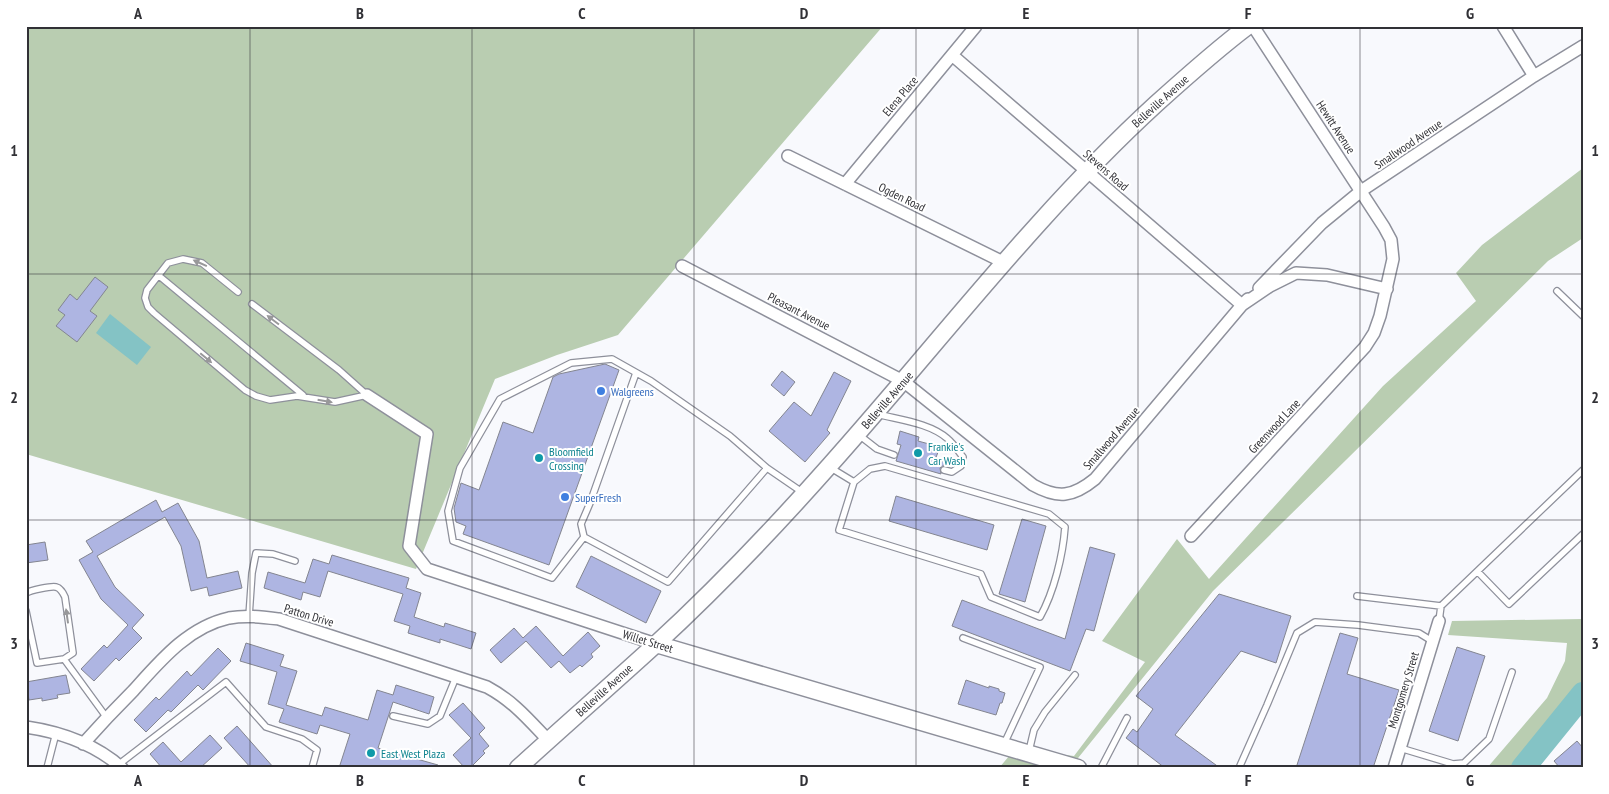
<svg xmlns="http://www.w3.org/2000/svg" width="1609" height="794" viewBox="0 0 1609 794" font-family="'PT Sans Narrow',sans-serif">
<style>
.green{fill:#b9cdb1}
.water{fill:#84c3c5}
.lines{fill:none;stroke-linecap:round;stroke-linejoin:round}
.river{stroke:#84c3c5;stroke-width:24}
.building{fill:#aeb5e2;stroke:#838590}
.lane-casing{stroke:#8e909b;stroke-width:8}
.street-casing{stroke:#8e909b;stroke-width:14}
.secondary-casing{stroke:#8e909b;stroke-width:19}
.lane{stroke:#fff;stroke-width:5.5}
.street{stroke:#fff;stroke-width:11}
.secondary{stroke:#fff;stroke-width:16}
.oneway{fill:#98989a}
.grid{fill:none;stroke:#313136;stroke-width:1;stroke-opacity:0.55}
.shop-dot{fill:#3f7fe0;stroke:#fff;stroke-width:2}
.culture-dot{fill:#0f9aa8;stroke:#fff;stroke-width:2}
.labels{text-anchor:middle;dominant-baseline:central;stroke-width:4;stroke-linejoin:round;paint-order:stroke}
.street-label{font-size:12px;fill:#313136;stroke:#fff}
.shop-label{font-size:12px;fill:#366cbe;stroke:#fff;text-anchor:start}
.culture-label{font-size:12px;fill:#0d838f;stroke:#fff;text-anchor:start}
.neatline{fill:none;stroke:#313136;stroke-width:2}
.grid-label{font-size:16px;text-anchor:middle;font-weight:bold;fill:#313136}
</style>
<rect width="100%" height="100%" fill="#f8f9fd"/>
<path class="green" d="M 26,26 L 883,26 L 618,335 L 557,355 L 495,379 L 416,569 L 26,454 Z
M 1583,168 L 1583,238 L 1548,261 L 1213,591 L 1070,768 L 999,768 L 1015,749 L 1074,756 L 1145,662 L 1102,641 L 1177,539 L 1209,579 L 1383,386 L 1476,301 L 1456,273 L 1482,245 Z
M 1583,619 L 1583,709 L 1538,768 L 1487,768 L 1547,698 L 1565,661 L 1567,643 L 1448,635 L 1452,621 Z"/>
<path class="water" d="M 110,314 L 151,347 L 137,365 L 96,333 Z"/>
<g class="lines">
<path class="river" d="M 1523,768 L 1583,694"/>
</g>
<path class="building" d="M 95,277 L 108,287 L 90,311 L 97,316 L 77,342 L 56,326 L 65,315 L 58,310 L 70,294 L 77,300 Z
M 605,364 L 619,370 L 549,565 L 463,534 L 466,526 L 456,522 L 454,508 L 461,483 L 479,490 L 503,422 L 533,433 L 553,377 L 559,374 Z
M 782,371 L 795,382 L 784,396 L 771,385 Z
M 834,372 L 851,381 L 827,430 L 830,433 L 805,462 L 769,431 L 794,402 L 811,416 Z
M 900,431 L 919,437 L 918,441 L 940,447 L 935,460 L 945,462 L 944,465 L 940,468 L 941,474 L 896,461 L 901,445 L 897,444 Z
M 896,496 L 994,525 L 987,550 L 889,521 Z
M 156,500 L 162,512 L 178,503 L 199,541 L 207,578 L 238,571 L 242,588 L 209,596 L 207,587 L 191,591 L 181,546 L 165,517 L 97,556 L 115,587 L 144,615 L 132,628 L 142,638 L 119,661 L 116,658 L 94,681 L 81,669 L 104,645 L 107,648 L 128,625 L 101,599 L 79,560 L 93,552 L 86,541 Z
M 1022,519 L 1046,526 L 1025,602 L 999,594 Z
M 45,542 L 48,560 L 26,563 L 26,545 Z
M 1090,547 L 1115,554 L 1094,631 L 1086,629 L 1070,671 L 952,626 L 962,600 L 1065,639 Z
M 332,555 L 409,578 L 406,588 L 421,593 L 414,617 L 444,627 L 445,623 L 476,633 L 471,649 L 440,639 L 440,643 L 408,633 L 410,626 L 394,621 L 403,594 L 328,571 L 320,597 L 303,592 L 301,600 L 264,588 L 268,572 L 305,583 L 313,559 L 329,564 Z
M 591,556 L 661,591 L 646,623 L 576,587 Z
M 1219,594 L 1291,616 L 1276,663 L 1241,651 L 1175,735 L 1220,768 L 1165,768 L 1126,738 L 1133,729 L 1137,732 L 1153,709 L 1136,696 Z
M 536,626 L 563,656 L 588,632 L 600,646 L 591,654 L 593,657 L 582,667 L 580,665 L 570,673 L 559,661 L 551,668 L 526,641 L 501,663 L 490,650 L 514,628 L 523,638 Z
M 1340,633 L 1358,638 L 1347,674 L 1399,690 L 1373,768 L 1296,768 Z
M 246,643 L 284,655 L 280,666 L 297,671 L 286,705 L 322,716 L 325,707 L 368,720 L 377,690 L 393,695 L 396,685 L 434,697 L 429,714 L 393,702 L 378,748 L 438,765 L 437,768 L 339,768 L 350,734 L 320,725 L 317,734 L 279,722 L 284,709 L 268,704 L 277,672 L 240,661 Z
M 1457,647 L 1485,656 L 1458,741 L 1429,731 Z
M 218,648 L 231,661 L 203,690 L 198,685 L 171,712 L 168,710 L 146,732 L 134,720 L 156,697 L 159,700 L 187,671 L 191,676 Z
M 66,675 L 70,693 L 57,695 L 58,698 L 42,701 L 42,698 L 29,700 L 26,682 Z
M 966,680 L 989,688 L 989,686 L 999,689 L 999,691 L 1005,693 L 1002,703 L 1000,703 L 996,715 L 958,704 Z
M 463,703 L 485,728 L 479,734 L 489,746 L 483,751 L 485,753 L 470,768 L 465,768 L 453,755 L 471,738 L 449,715 Z
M 237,726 L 274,768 L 251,768 L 224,738 Z
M 210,735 L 222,748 L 200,768 L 162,768 L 150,754 L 163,742 L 181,762 Z
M 1577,741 L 1583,748 L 1583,768 L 1560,768 L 1554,761 Z"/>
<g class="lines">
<defs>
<path id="lane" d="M 158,275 L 303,395
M 1557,291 L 1583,316
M 238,292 L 202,263 L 183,259 L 168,263 L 147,290 L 145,298 L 148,307 L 154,313 L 245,390 L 256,396 L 270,400 L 297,396 L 335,402 L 367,395 L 339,370 L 252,304
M 877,414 C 900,420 930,423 948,439 C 954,444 958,451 963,457 L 961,466 L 952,472 L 944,470
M 859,435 L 877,449 L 894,455
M 885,466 L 1049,514 L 1065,527 C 1063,555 1054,592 1040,617 L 991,597 L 981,574 L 839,530 L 854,482 L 870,469 Z
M 767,468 L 730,436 L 651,381 L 612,359 L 571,363 L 500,399 L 460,468 L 448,511 L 453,541 L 552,578 L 584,537 L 668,582 L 767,468 L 802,492
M 831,468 L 854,482
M 584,537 L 581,524 L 590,503 L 636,373
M 1478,572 L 1509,604 L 1583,534
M 26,593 C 31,590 51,586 56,587 C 61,588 63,593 65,597 L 73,653 L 64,659 L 37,663 L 26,611
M 1357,596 L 1441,606 L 1439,621
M 1441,606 L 1583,470
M 249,616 L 252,573 L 256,553 L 273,554 L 295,561
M 963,638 L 1040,667 L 1004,744
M 64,659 L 107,718
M 393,716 L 428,724 L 440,716 L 456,677
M 1400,748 L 1453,764 L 1464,763 L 1489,739 L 1512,672
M 1029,751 L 1034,730 L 1045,712 L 1075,675
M 118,765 L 226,682 L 266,727 L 302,739 L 317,750 L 312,768
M 47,768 L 56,733
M 1101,768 L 1127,718
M 1239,768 L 1267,705 L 1297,633 L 1315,622 L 1358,625 L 1419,633 L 1432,641"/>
<path id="street" d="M 1503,26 L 1534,76
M 952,55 L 1242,305 L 1248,299
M 788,156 L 1003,262
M 845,184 L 976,26
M 682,266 L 903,381 L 1033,485 C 1058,499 1073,497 1095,479 L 1242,305 L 1270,286 L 1296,273 L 1327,275 L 1387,289
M 1259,288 L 1322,223 L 1361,191 L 1534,76 L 1583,46
M 367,395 L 427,434 L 409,546 L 427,569 L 656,644
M 1191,536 L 1365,347 L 1374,333 L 1380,316 L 1393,259 L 1391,240 L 1384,227 L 1253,26
M 26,727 C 60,732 95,744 122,768
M 83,744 C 99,726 116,708 133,691 C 160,661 188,627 229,618 C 246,615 262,617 279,619 L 487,687 C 513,701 528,719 548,740
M 1394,768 L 1439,621"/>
<path id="secondary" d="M 656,644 L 1078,768
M 518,768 C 563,727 610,686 655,645 C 716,589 775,527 830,465 C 938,344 1036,214 1156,104 C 1186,77 1216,50 1248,26"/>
</defs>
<use href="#lane" class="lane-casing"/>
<use href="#street" class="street-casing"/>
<use href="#secondary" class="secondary-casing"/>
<use href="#lane" class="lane"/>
<use href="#street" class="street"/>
<use href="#secondary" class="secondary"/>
</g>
<defs><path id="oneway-solid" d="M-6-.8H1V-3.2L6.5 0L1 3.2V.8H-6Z" transform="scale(1.25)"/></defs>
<g class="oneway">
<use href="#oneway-solid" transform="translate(200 263) rotate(-156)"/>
<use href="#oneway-solid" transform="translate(273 320) rotate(-143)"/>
<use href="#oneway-solid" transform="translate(206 358) rotate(40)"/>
<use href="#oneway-solid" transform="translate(325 401) rotate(10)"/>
<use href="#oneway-solid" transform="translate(67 616) rotate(-98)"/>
</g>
<path class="grid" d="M 250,26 L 250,768M 472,26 L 472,768M 694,26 L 694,768M 916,26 L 916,768M 1138,26 L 1138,768M 1360,26 L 1360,768M 26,274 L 1583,274M 26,520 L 1583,520"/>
<g class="shop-dot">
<circle cx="601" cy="391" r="5"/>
<circle cx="565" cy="497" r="5"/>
</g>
<g class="culture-dot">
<circle cx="918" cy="453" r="5"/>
<circle cx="539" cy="458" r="5"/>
<circle cx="371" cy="753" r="5"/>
</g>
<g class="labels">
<g class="street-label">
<text transform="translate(900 96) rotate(-50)">Elena Place</text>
<text transform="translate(1160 101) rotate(-42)">Belleville Avenue</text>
<text transform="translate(1336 127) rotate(57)">Hewitt Avenue</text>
<text transform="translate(1408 144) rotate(-34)">Smallwood Avenue</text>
<text transform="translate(1106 170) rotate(41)">Stevens Road</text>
<text transform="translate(902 197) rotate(26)">Ogden Road</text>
<text transform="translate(799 311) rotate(27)">Pleasant Avenue</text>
<text transform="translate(887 400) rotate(-49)">Belleville Avenue</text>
<text transform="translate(1274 426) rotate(-47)">Greenwood Lane</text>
<text transform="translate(1111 438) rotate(-49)">Smallwood Avenue</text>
<text transform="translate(309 615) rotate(17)">Patton Drive</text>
<text transform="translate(648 641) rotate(17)">Willet Street</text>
<text transform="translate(604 690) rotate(-42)">Belleville Avenue</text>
<text transform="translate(1403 690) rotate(-73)">Montgomery Street</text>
</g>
<g class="shop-label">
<text x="611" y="391">Walgreens</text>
<text x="575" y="497">SuperFresh</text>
</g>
<g class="culture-label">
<text x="928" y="446">Frankie's<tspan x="928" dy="14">Car Wash</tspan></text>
<text x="549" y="451">Bloomfield<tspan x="549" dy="14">Crossing</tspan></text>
<text x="381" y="753">East West Plaza</text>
</g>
</g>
<rect width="1609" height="794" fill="none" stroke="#ffffff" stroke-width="55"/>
<rect x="28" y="28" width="1554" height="738" class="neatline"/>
<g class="grid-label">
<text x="138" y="19">A</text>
<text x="360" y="19">B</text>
<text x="582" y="19">C</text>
<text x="804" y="19">D</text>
<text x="1026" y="19">E</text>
<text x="1248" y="19">F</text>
<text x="1470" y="19">G</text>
<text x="14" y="156">1</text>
<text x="1595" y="156">1</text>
<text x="14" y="403">2</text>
<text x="1595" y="403">2</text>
<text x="14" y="649">3</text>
<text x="1595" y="649">3</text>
<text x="138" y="786">A</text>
<text x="360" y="786">B</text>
<text x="582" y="786">C</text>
<text x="804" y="786">D</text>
<text x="1026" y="786">E</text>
<text x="1248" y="786">F</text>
<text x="1470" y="786">G</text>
</g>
</svg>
